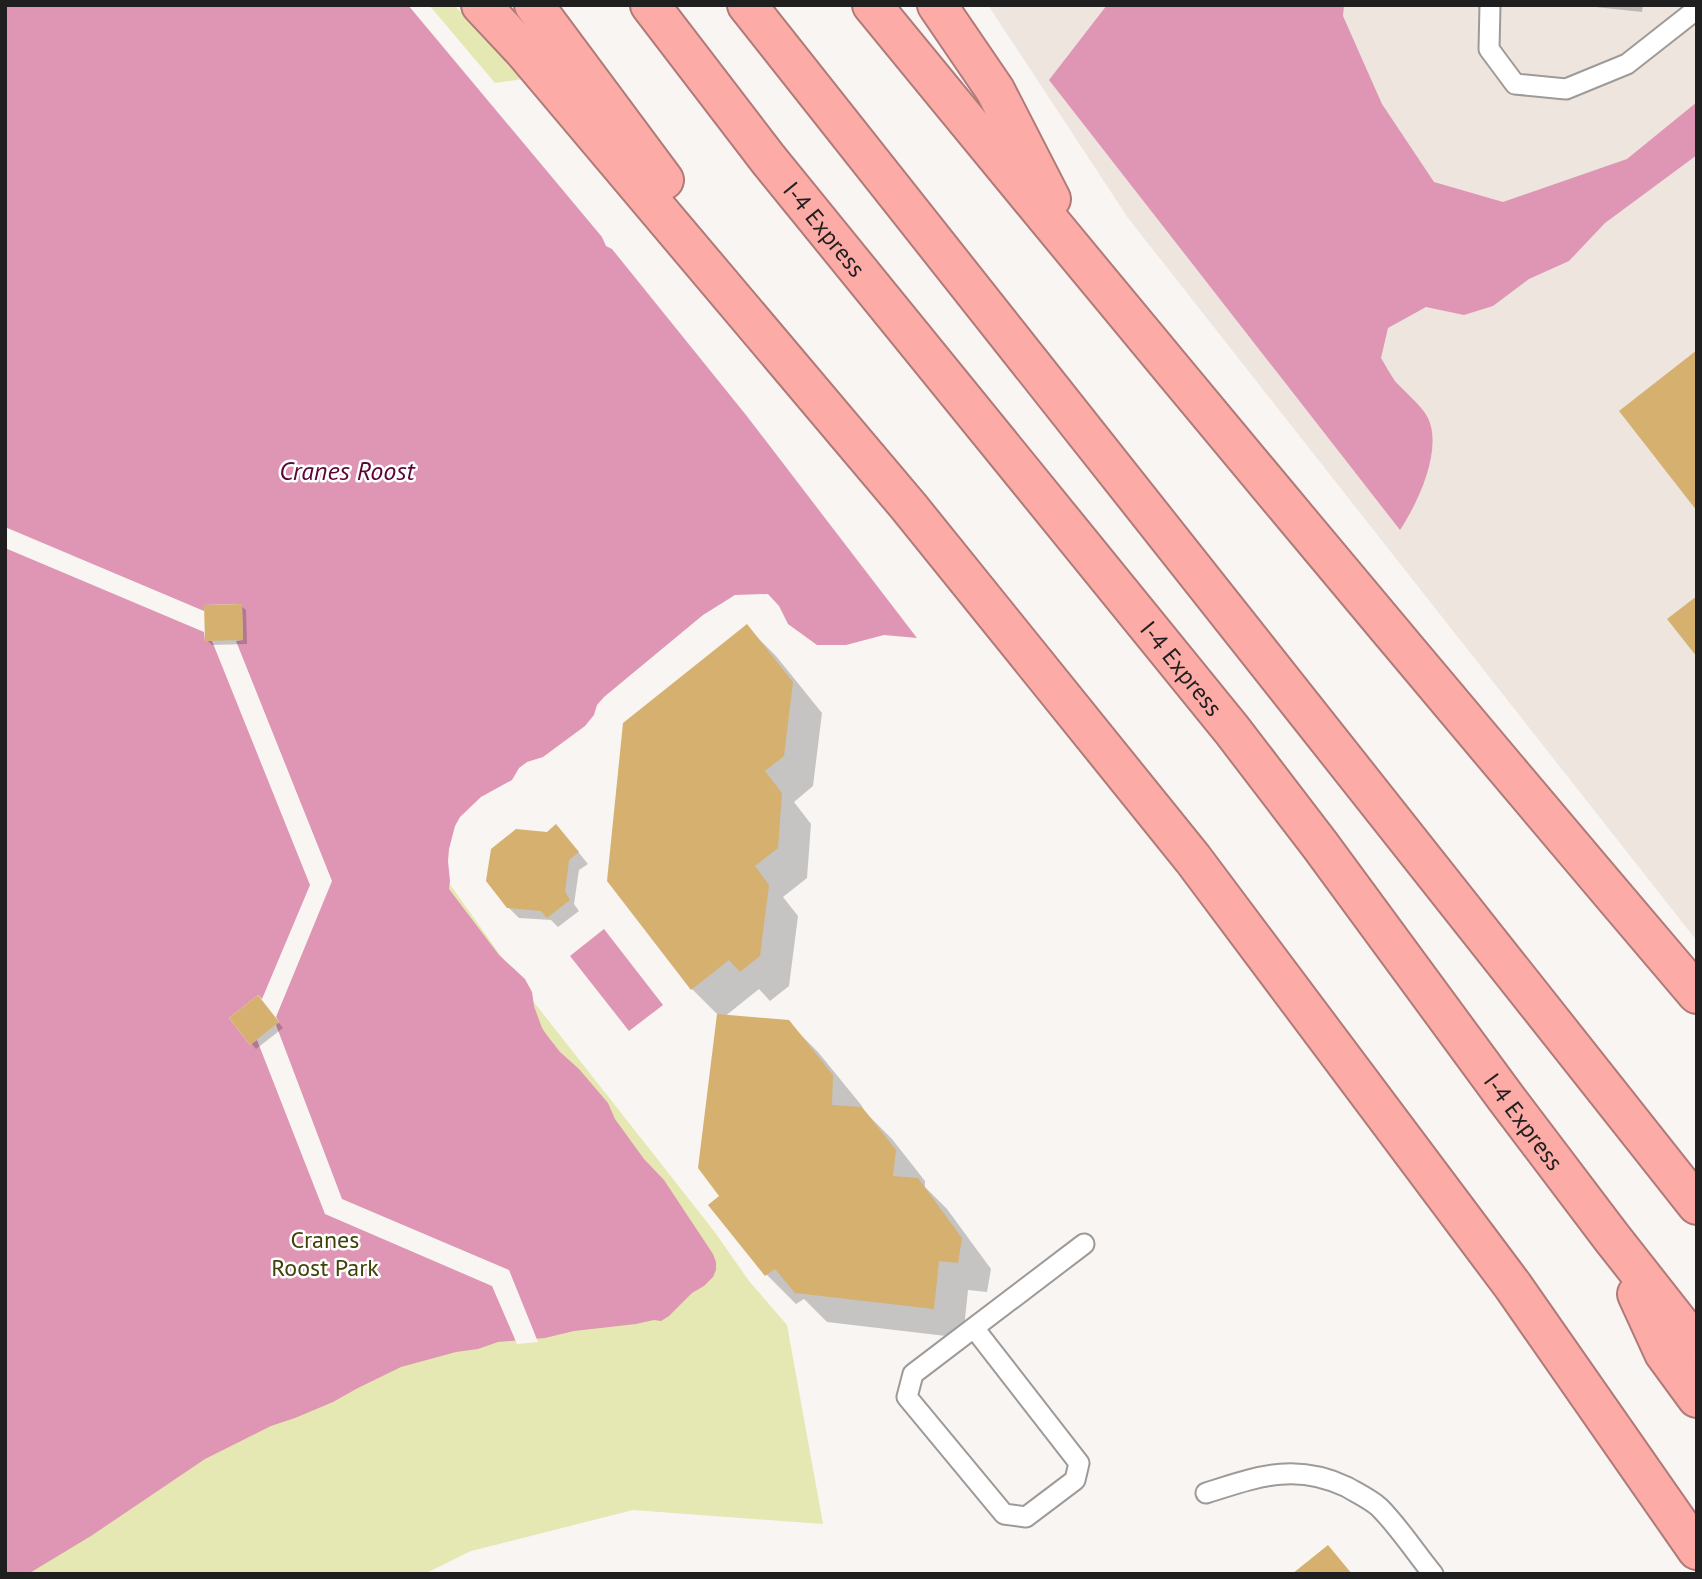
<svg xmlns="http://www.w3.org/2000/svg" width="1702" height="1579" viewBox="0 0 1702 1579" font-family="'PT Sans',sans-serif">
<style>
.built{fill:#eee5df}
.green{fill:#e5e8b2}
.water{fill:#de96b4}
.pier{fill:#f8f5f3}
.shadow{fill:#0003}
.building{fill:#d5b06e}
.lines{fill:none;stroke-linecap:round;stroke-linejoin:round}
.lane-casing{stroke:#9d9a98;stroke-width:23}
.highway-casing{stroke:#af7a77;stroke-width:42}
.lane{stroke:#fff;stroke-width:19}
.highway{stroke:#fcaba7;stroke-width:38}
.labels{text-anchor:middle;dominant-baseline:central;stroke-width:5;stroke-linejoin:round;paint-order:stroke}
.street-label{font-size:24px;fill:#201f1f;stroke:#fff}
.park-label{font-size:24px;fill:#414208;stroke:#fff}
.water-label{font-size:26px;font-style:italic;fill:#5c0437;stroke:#fff}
</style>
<rect width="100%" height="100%" fill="#f8f5f3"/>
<path class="built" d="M 988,5 L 1697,5 L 1697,941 L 1128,218 Z"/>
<path class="green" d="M 429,5 L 454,5 L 523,79 L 495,83 Z
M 5,412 L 449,883 L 533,1001 L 714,1231 L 749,1281 L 787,1325 L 823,1524 L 633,1510 L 471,1551 L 424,1574 L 5,1574 Z"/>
<path class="water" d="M 5,5 L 408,5 L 602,237 L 606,246 L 612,249 L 746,415 L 917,638 L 884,635 L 846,645 L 817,645 L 788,624 L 779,606 L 768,594 L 735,595 L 703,615 L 604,697 L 597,705 L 594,715 L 585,726 L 543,757 L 527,762 L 519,768 L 512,780 L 481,797 L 460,817 L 455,826 L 449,849 L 448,861 L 450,881 L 449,889 L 499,955 L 525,979 L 532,992 L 534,1006 L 542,1028 L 546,1034 L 560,1052 L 579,1069 L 608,1103 L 615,1119 L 644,1159 L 664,1180 L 713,1254 L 716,1262 L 716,1270 L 713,1277 L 704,1286 L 692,1293 L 669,1316 L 661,1321 L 654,1320 L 636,1324 L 574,1331 L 545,1338 L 498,1342 L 478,1349 L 456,1352 L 401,1367 L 358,1388 L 333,1402 L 295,1418 L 271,1426 L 205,1459 L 91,1536 L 28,1574 L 5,1574 Z
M 1107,5 L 1344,5 L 1343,16 L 1382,104 L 1434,182 L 1503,202 L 1627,159 L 1697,102 L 1697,155 L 1605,223 L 1569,261 L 1529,279 L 1493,306 L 1464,315 L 1426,307 L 1388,328 L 1381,358 C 1386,366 1390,374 1395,381 C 1404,391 1423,407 1428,418 C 1443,449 1418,503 1400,530 L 1049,80 Z
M 604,929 L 663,1005 L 629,1031 L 570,956 Z"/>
<path class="pier" d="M 5,527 L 204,611 L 204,605 L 242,604 L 243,640 L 236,641 L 332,881 L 276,1017 L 279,1022 L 276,1025 L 342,1199 L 509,1270 L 538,1342 L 517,1344 L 492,1286 L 325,1214 L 257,1040 L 250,1045 L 229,1018 L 258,995 L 262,999 L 310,885 L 212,641 L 205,641 L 204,632 L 5,548 Z"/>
<path class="shadow" d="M 1577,5 L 1643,5 L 1642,12 Z
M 241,606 L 246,610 L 247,644 L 212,645 L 207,640 Z
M 747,627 L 776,656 L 822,713 L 813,786 L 794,802 L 811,824 L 807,878 L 783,897 L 798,916 L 789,986 L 770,1001 L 759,989 L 724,1017 L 788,1022 L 818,1052 L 862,1106 L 862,1109 L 892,1139 L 925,1181 L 925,1187 L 947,1209 L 991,1269 L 987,1292 L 968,1290 L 963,1338 L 827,1322 L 804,1299 L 796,1304 L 767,1275 L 722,1196 L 719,1016 L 692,989 L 609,880 Z
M 566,837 L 588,864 L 579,870 L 574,904 L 579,911 L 558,927 L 551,920 L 519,918 L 508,907 Z
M 262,1002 L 283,1028 L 256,1049 L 231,1018 Z"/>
<path class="building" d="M 1697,350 L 1697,511 L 1619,411 Z
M 1697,596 L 1697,657 L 1667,619 Z
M 242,604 L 243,640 L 205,641 L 204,605 Z
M 747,624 L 793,682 L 784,756 L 765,771 L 782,793 L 778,848 L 755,866 L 769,885 L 760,956 L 740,972 L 729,960 L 691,990 L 607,881 L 623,723 Z
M 556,824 L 579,852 L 569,860 L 565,892 L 570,900 L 547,918 L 541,911 L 507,908 L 486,881 L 491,849 L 516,829 L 547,832 Z
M 258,995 L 279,1022 L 250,1045 L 229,1018 Z
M 717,1014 L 789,1020 L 833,1075 L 832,1105 L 862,1107 L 896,1150 L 893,1176 L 918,1178 L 962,1238 L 958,1263 L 939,1261 L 934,1309 L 795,1293 L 775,1269 L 765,1276 L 708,1205 L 719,1196 L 698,1168 Z
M 1328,1545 L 1352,1574 L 1292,1574 Z"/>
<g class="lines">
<defs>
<path id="lane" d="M 1490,5 L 1489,49 L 1515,84 L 1566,89 L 1627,64 L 1697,9
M 974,1328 L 1079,1463 L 1075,1480 L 1026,1517 L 1004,1514 L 907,1397 L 913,1374 L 1084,1244
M 1206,1493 C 1257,1477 1295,1462 1347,1487 C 1357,1493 1370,1499 1379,1507 C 1399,1527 1415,1552 1433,1574"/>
<g id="highway">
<path d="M 481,5 L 524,51 L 909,507 L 1193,859 L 1513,1286 L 1697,1550"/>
<path d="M 534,5 L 664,180"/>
<path id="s1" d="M 650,5 L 768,159 L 1232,730 L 1320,845 L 1506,1098 L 1612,1238 L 1697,1346"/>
<path d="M 747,5 L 1697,1205"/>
<path d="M 872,5 C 1144,337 1419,667 1697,994"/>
<path d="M 937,5 L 995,90 L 1051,199"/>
<path d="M 1637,1294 L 1664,1353 L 1697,1398"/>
</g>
</defs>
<use href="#lane" class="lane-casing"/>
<use href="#highway" class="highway-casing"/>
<use href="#lane" class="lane"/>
<use href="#highway" class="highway"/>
</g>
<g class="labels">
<g class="street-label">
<text stroke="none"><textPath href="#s1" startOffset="284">I-4 Express</textPath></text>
<text stroke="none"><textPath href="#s1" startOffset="850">I-4 Express</textPath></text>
<text stroke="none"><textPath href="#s1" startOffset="1418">I-4 Express</textPath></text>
</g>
<g class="park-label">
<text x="325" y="1239">Cranes<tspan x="325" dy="28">Roost Park</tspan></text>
</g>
<g class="water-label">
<text x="347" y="470">Cranes Roost</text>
</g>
</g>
<rect width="1702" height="1579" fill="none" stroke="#201f1f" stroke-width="14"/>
</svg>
